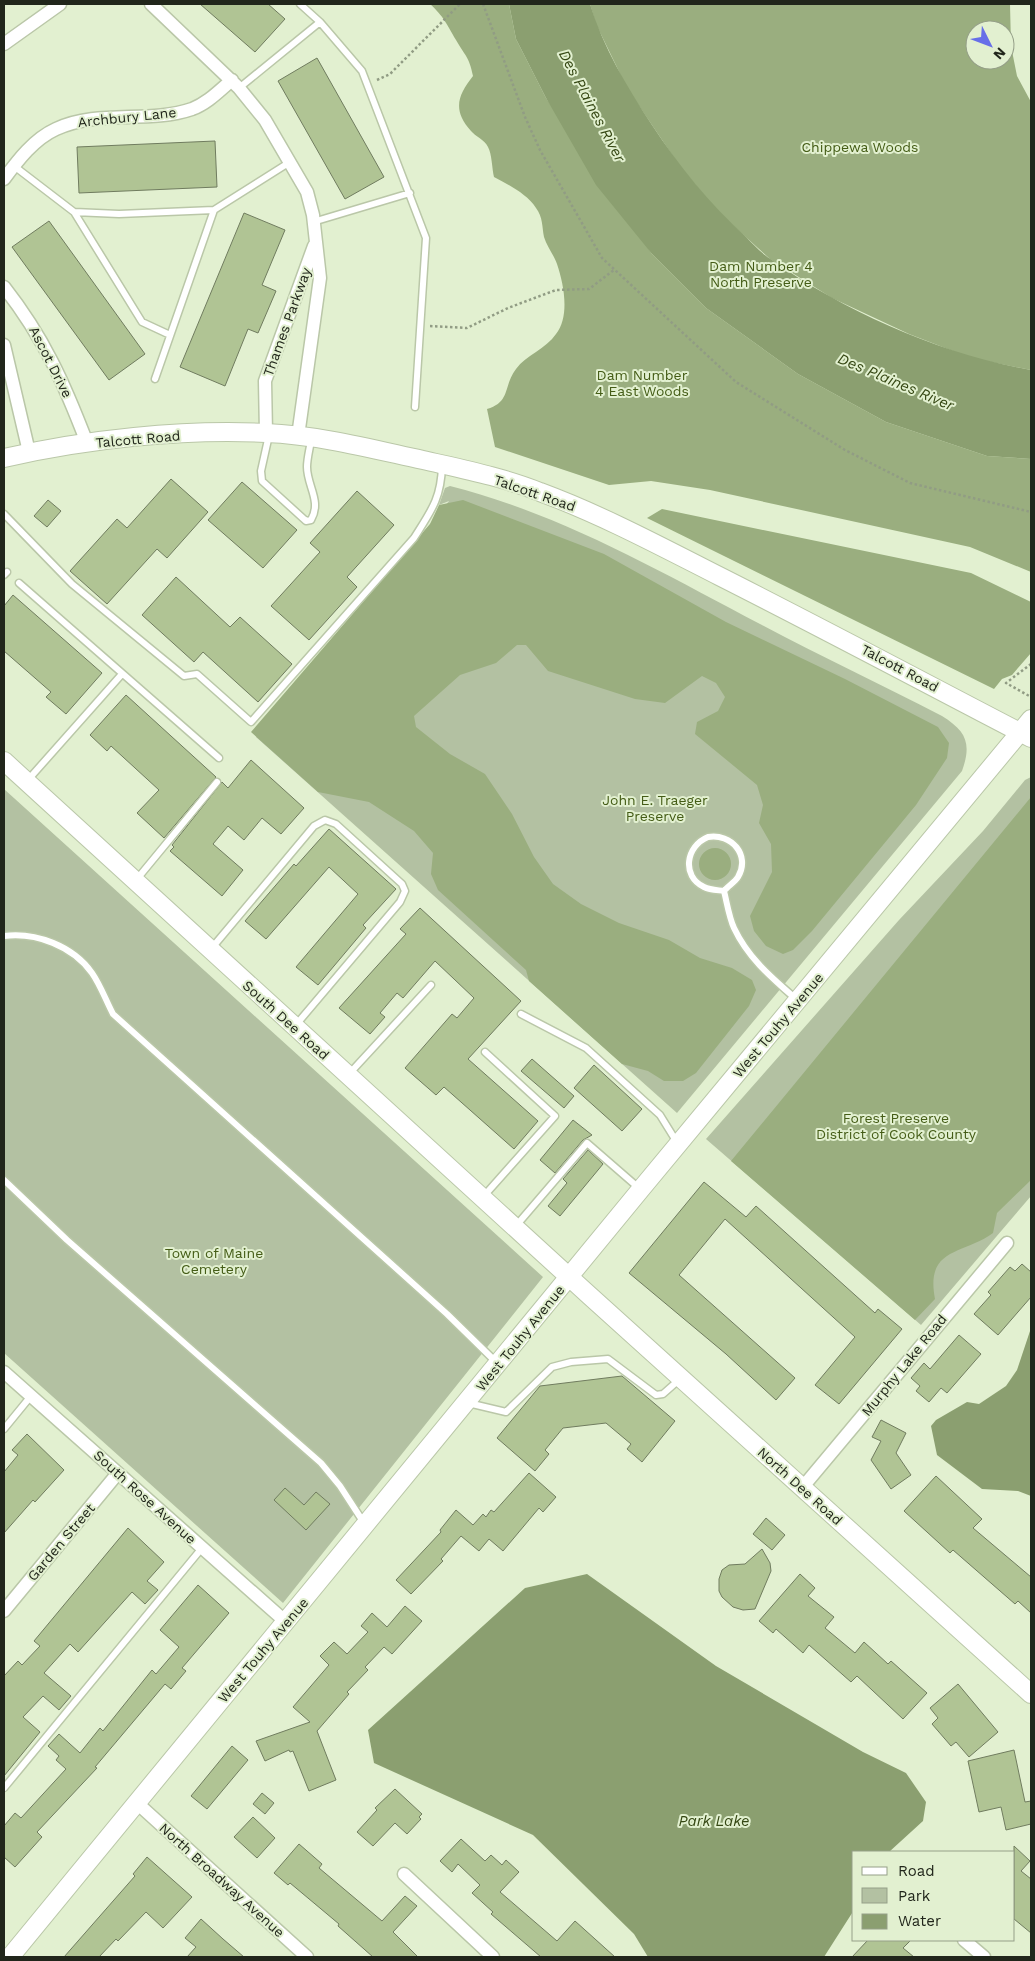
<svg xmlns="http://www.w3.org/2000/svg" width="1035" height="1961" viewBox="0 0 1035 1961" font-family="'Work Sans',sans-serif">
<style>
.green{fill:#b3c1a2}
.forest{fill:#9aae7f;fill-rule:evenodd}
.water{fill:#8b9f70}
.building{fill:#b0c494;stroke:#707c5f}
.lines{fill:none;stroke-linecap:round;stroke-linejoin:round}
.service-casing{stroke:#bac7a8;stroke-width:9}
.minor-casing{stroke:#bac7a8;stroke-width:15}
.secondary-casing{stroke:#bac7a8;stroke-width:20}
.path{stroke:#919c84;stroke-width:2.5;stroke-dasharray:2.5 2.5;stroke-linecap:butt}
.service{stroke:#fff;stroke-width:6}
.minor{stroke:#fff;stroke-width:12}
.secondary{stroke:#fff;stroke-width:18}
.labels{text-anchor:middle;dominant-baseline:central;stroke-width:4;stroke-linejoin:round;paint-order:stroke}
.street-label{font-size:14px;fill:#21261b;stroke:#e2f0d0}
.park-label{font-size:14px;fill:#445c16;stroke:#e2f0d0}
.water-label{font-size:15px;font-style:italic;fill:#354713;stroke:#e2f0d0}
</style>
<rect width="100%" height="100%" fill="#e2f0d0"/>
<path class="green" d="M 450,486 C 561,514 659,571 760,624 C 820,656 882,685 942,716 C 966,731 972,743 962,771 L 677,1113 L 256,737 L 449,501 L 439,505 L 445,488 Z
M 1031,777 L 1031,1196 L 921,1325 L 706,1139 L 899,920 L 983,831 L 1025,780 Z
M 4,789 L 543,1277 L 283,1603 L 4,1353 Z"/>
<path class="forest" d="M 430,4 L 509,4 L 516,39 L 546,98 L 652,254 L 706,308 L 798,374 L 886,422 L 987,456 L 1031,459 L 1031,572 L 970,547 L 710,490 L 651,481 L 609,485 L 495,447 L 487,409 C 511,402 503,386 516,369 C 526,355 546,349 556,334 C 570,316 564,285 557,264 C 554,255 547,247 544,237 C 542,227 543,217 536,208 C 527,194 509,185 494,177 C 492,169 492,154 488,147 C 485,140 475,136 471,131 C 452,110 458,95 473,76 C 469,56 465,56 456,40 C 446,23 444,17 430,4 Z
M 590,4 L 1010,4 L 1011,46 L 1017,76 L 1031,102 L 1031,370 L 971,358 L 909,334 L 832,298 L 770,259 L 717,211 L 679,165 L 627,88 L 596,24 ZM 975,30 L 1005,30 L 1005,60 L 975,60 Z
M 463,500 L 604,554 L 726,622 L 845,679 L 938,727 L 949,743 L 947,758 L 916,805 L 812,931 L 793,950 L 783,954 L 766,946 L 754,931 L 750,916 L 772,872 L 771,844 L 759,823 L 763,805 L 757,785 L 695,734 L 697,722 L 718,711 L 725,697 L 716,683 L 702,676 L 665,703 L 635,699 L 548,671 L 526,645 L 517,645 L 496,663 L 460,675 L 414,716 L 416,727 L 450,754 L 485,774 L 512,814 L 534,857 L 553,884 L 581,904 L 619,923 L 669,940 L 700,958 L 732,968 L 752,980 L 756,990 L 749,1006 L 696,1073 L 683,1081 L 664,1081 L 648,1071 L 622,1064 L 529,981 L 526,970 L 438,890 L 431,874 L 433,853 L 414,831 L 369,802 L 318,792 L 251,732 L 430,524 L 439,505 Z
M 662,509 L 971,573 L 1031,602 L 1031,653 L 1012,675 L 1002,679 L 994,689 L 647,518 Z
M 1031,797 L 1031,1180 L 997,1213 L 993,1233 C 963,1255 925,1247 935,1299 L 915,1320 L 731,1161 Z
M699 864a16 16 0 1 1 32 0a16 16 0 1 1-32 0Z"/>
<path class="water" d="M 509,4 L 590,4 C 603,47 627,87 652,125 C 679,166 709,203 746,237 C 754,245 762,254 772,260 C 847,313 941,354 1031,370 L 1031,459 L 987,456 L 886,422 L 798,374 L 706,308 L 652,254 L 596,185 L 546,98 L 516,39 Z
M 1031,1328 L 1031,1496 L 1018,1491 L 982,1489 L 937,1455 L 931,1426 L 936,1420 L 967,1402 L 979,1404 L 1006,1386 L 1017,1370 Z
M 587,1574 L 716,1666 L 863,1752 L 906,1773 L 926,1802 L 923,1821 L 889,1852 L 854,1852 L 854,1910 L 824,1957 L 648,1957 L 634,1934 L 533,1835 L 374,1763 L 368,1730 L 525,1588 Z"/>
<path class="building" d="M 200,4 L 268,4 L 285,19 L 255,52 Z
M 317,58 L 384,177 L 345,199 L 278,81 Z
M 215,141 L 217,187 L 79,193 L 77,147 Z
M 244,213 L 285,230 L 262,285 L 276,291 L 258,333 L 248,329 L 225,386 L 180,367 Z
M 49,221 L 145,354 L 109,380 L 12,247 Z
M 171,479 L 208,512 L 167,558 L 157,549 L 107,604 L 70,571 L 117,519 L 127,528 Z
M 242,482 L 297,530 L 263,568 L 208,520 Z
M 357,491 L 394,525 L 347,577 L 357,587 L 309,640 L 271,606 L 320,552 L 310,543 Z
M 48,500 L 61,511 L 47,527 L 34,516 Z
M 176,577 L 230,627 L 240,617 L 292,664 L 258,702 L 203,652 L 194,662 L 142,615 Z
M 13,595 L 102,673 L 66,714 L 46,697 L 51,692 L 4,651 L 4,606 Z
M 126,695 L 216,777 L 164,838 L 137,813 L 159,790 L 111,746 L 107,751 L 90,735 Z
M 251,760 L 304,808 L 281,834 L 262,818 L 244,840 L 228,826 L 213,844 L 243,870 L 222,896 L 170,851 L 174,847 L 172,845 L 222,782 L 228,788 Z
M 329,829 L 396,889 L 363,925 L 366,928 L 318,985 L 296,967 L 358,894 L 329,867 L 266,939 L 245,921 L 294,864 L 296,866 Z
M 420,908 L 521,1001 L 468,1059 L 538,1121 L 514,1149 L 444,1087 L 436,1095 L 405,1068 L 452,1014 L 457,1018 L 474,998 L 435,961 L 403,998 L 397,993 L 380,1013 L 385,1017 L 370,1034 L 339,1008 L 406,934 L 400,929 Z
M 532,1059 L 574,1096 L 564,1108 L 521,1071 Z
M 594,1065 L 642,1109 L 622,1131 L 574,1088 Z
M 573,1120 L 592,1135 L 583,1140 L 555,1173 L 540,1160 Z
M 588,1150 L 603,1164 L 560,1216 L 548,1206 L 567,1183 L 563,1179 Z
M 704,1182 L 746,1217 L 756,1206 L 875,1313 L 878,1309 L 902,1329 L 839,1404 L 815,1385 L 855,1337 L 725,1219 L 679,1275 L 795,1378 L 776,1400 L 726,1354 L 629,1273 Z
M 1022,1264 L 1031,1272 L 1031,1297 L 998,1335 L 974,1314 L 991,1295 L 988,1292 L 1010,1267 L 1015,1271 Z
M 959,1335 L 981,1354 L 947,1393 L 941,1388 L 929,1402 L 916,1391 L 920,1386 L 911,1378 L 924,1363 L 930,1369 Z
M 622,1376 L 675,1421 L 642,1462 L 627,1449 L 631,1444 L 606,1423 L 563,1428 L 545,1450 L 549,1454 L 535,1471 L 497,1438 L 540,1386 Z
M 881,1420 L 906,1433 L 896,1453 L 911,1475 L 891,1489 L 871,1460 L 881,1441 L 872,1437 Z
M 27,1434 L 64,1470 L 35,1502 L 33,1500 L 4,1533 L 4,1472 L 18,1455 L 12,1450 Z
M 529,1473 L 556,1497 L 543,1512 L 539,1508 L 503,1551 L 489,1539 L 479,1551 L 461,1536 L 441,1559 L 443,1561 L 411,1594 L 396,1580 L 441,1532 L 440,1530 L 456,1510 L 473,1525 L 483,1514 L 486,1517 L 491,1510 L 494,1512 Z
M 936,1476 L 982,1519 L 973,1528 L 1031,1577 L 1031,1613 L 1018,1601 L 1015,1604 L 953,1550 L 950,1553 L 904,1511 Z
M 285,1488 L 304,1505 L 316,1492 L 330,1504 L 306,1530 L 274,1500 Z
M 766,1518 L 785,1535 L 772,1550 L 753,1534 Z
M 128,1528 L 164,1562 L 147,1581 L 158,1590 L 145,1604 L 132,1592 L 78,1652 L 70,1644 L 44,1673 L 71,1696 L 59,1710 L 43,1696 L 23,1717 L 40,1732 L 4,1776 L 4,1676 L 18,1661 L 22,1665 L 40,1646 L 34,1641 Z
M 762,1549 L 770,1563 L 771,1571 L 755,1609 L 743,1610 L 733,1607 L 722,1597 L 719,1591 L 719,1579 L 722,1570 L 729,1565 L 745,1564 Z
M 800,1574 L 815,1588 L 808,1596 L 834,1617 L 825,1628 L 855,1653 L 864,1642 L 888,1664 L 891,1661 L 927,1693 L 903,1719 L 857,1676 L 851,1682 L 809,1645 L 803,1653 L 776,1629 L 773,1633 L 759,1621 Z
M 198,1585 L 229,1613 L 182,1668 L 186,1671 L 171,1689 L 165,1684 L 95,1767 L 97,1768 L 37,1832 L 42,1837 L 15,1867 L 4,1857 L 4,1826 L 15,1813 L 21,1818 L 66,1769 L 56,1760 L 59,1756 L 48,1746 L 59,1734 L 80,1753 L 100,1728 L 103,1731 L 152,1670 L 156,1674 L 179,1647 L 160,1630 Z
M 405,1606 L 422,1621 L 392,1654 L 384,1647 L 365,1667 L 368,1670 L 347,1692 L 349,1694 L 317,1731 L 336,1780 L 309,1791 L 293,1751 L 290,1752 L 289,1750 L 265,1761 L 256,1741 L 310,1722 L 293,1707 L 329,1665 L 320,1656 L 334,1642 L 347,1654 L 368,1632 L 361,1626 L 372,1613 L 387,1627 Z
M 958,1684 L 998,1732 L 969,1757 L 956,1742 L 951,1746 L 932,1724 L 938,1718 L 930,1708 Z
M 232,1746 L 248,1760 L 207,1809 L 191,1796 Z
M 1014,1750 L 1025,1802 L 1031,1801 L 1031,1824 L 1006,1830 L 1001,1807 L 979,1812 L 968,1761 Z
M 395,1789 L 422,1814 L 419,1817 L 421,1819 L 407,1834 L 395,1823 L 373,1846 L 357,1832 L 377,1810 L 375,1808 Z
M 262,1793 L 274,1803 L 265,1814 L 253,1804 Z
M 253,1817 L 275,1838 L 257,1858 L 234,1837 Z
M 461,1839 L 485,1861 L 491,1855 L 502,1865 L 506,1860 L 519,1872 L 500,1892 L 557,1941 L 575,1921 L 615,1957 L 541,1957 L 491,1914 L 493,1912 L 472,1893 L 480,1885 L 458,1864 L 452,1872 L 440,1861 Z
M 299,1844 L 322,1864 L 319,1868 L 382,1921 L 405,1896 L 417,1906 L 393,1932 L 418,1957 L 373,1957 L 338,1926 L 339,1924 L 290,1883 L 288,1885 L 274,1873 Z
M 1014,1846 L 1030,1861 L 1021,1871 L 1031,1879 L 1031,1933 L 1014,1919 Z
M 147,1857 L 192,1897 L 163,1928 L 146,1912 L 118,1941 L 116,1939 L 99,1957 L 64,1957 L 135,1876 L 133,1874 Z
M 201,1919 L 223,1939 L 244,1957 L 187,1957 L 196,1947 L 185,1938 Z
M 868,1940 L 911,1940 L 903,1948 L 914,1957 L 852,1957 Z"/>
<g class="lines">
<defs>
<path id="service" d="M 300,4 L 320,22
M 239,88 L 320,22 L 362,71 L 426,238 L 415,407
M 14,166 L 74,212
M 313,222 L 410,193
M 170,335 L 142,322 L 74,212 L 119,214 L 214,210
M 155,379 L 214,210 L 290,162
M 269,435 L 261,471 L 262,481 L 306,521 L 311,520 C 322,501 307,486 307,467 C 307,458 310,448 311,440
M 4,514 L 72,584 L 184,676 L 197,674 L 251,722 L 414,538 C 431,511 441,499 442,466
M 4,575 L 7,572
M 19,583 L 219,758
M 27,781 L 122,674
M 708,837 C 731,833 751,855 738,877 C 735,882 728,886 724,891 C 717,890 710,890 704,887 C 681,876 686,846 708,837 Z
M 137,879 L 217,782
M 724,891 C 727,903 729,917 734,928 C 748,958 772,978 796,999
M 4,936 C 36,932 73,946 92,973 C 101,986 106,1001 113,1014 L 447,1314 L 496,1362
M 211,949 L 314,826 L 325,820 L 336,824 L 402,884 L 405,891 L 400,902 L 295,1026
M 521,1014 L 586,1048 L 660,1115 L 678,1144
M 349,1074 L 431,985
M 4,1180 L 67,1240 L 321,1463 L 340,1486 L 364,1523
M 483,1197 L 555,1116 L 485,1052
M 515,1227 L 587,1143 L 640,1189
M 468,1403 L 506,1412 L 552,1367 L 571,1362 L 608,1359 L 656,1395 L 663,1394 L 680,1379
M 4,1429 L 31,1396
M 4,1788 L 202,1548"/>
<path id="minor" d="M 151,4 L 239,88 L 265,120 L 307,192 L 313,215 L 320,278 L 298,436
M 4,44 L 60,4
M 4,179 C 18,160 34,139 56,129 C 98,109 148,124 192,109 C 208,103 220,90 232,80
M 4,287 C 44,338 64,383 87,443
M 4,345 L 29,452
M 266,433 L 265,381 L 314,246
M 4,1372 L 286,1622
M 802,1488 L 1007,1243
M 4,1611 L 118,1473
M 137,1803 L 307,1957
M 404,1874 L 493,1957
M 964,1940 L 984,1957"/>
<path id="secondary" d="M 4,458 C 87,439 181,429 266,433 C 319,435 372,449 423,460 C 462,469 503,477 540,492 C 602,515 660,546 719,576 C 824,629 927,684 1031,738
M 4,761 L 590,1296 L 1031,1694
M 10,1957 L 641,1189 L 1031,719"/>
</defs>
<use href="#service" class="service-casing"/>
<use href="#minor" class="minor-casing"/>
<use href="#secondary" class="secondary-casing"/>
<path class="path" d="M 483,4 L 525,117 L 540,150 L 602,258 L 736,382 L 845,450 L 910,483 L 1031,512
M 377,80 L 390,74 L 460,4
M 430,326 L 467,328 L 508,308 L 556,290 L 589,289 L 614,270
M 1031,664 L 1006,683 L 1031,697"/>
<use href="#service" class="service"/>
<use href="#minor" class="minor"/>
<use href="#secondary" class="secondary"/>
</g>
<g class="labels">
<g class="street-label">
<text transform="translate(127 117) rotate(-6)">Archbury Lane</text>
<text transform="translate(287 322) rotate(-70)">Thames Parkway</text>
<text transform="translate(51 362) rotate(63)">Ascot Drive</text>
<text transform="translate(138 439) rotate(-5)">Talcott Road</text>
<text transform="translate(535 493) rotate(19)">Talcott Road</text>
<text transform="translate(900 668) rotate(28)">Talcott Road</text>
<text transform="translate(286 1020) rotate(42)">South Dee Road</text>
<text transform="translate(778 1025) rotate(-50)">West Touhy Avenue</text>
<text transform="translate(520 1338) rotate(-51)">West Touhy Avenue</text>
<text transform="translate(904 1365) rotate(-51)">Murphy Lake Road</text>
<text transform="translate(800 1486) rotate(42)">North Dee Road</text>
<text transform="translate(145 1497) rotate(42)">South Rose Avenue</text>
<text transform="translate(61 1542) rotate(-50)">Garden Street</text>
<text transform="translate(263 1650) rotate(-50)">West Touhy Avenue</text>
<text transform="translate(222 1880) rotate(42)">North Broadway Avenue</text>
</g>
<g class="park-label">
<text x="860" y="147">Chippewa Woods</text>
<text x="761" y="266">Dam Number 4<tspan x="761" dy="16">North Preserve</tspan></text>
<text x="642" y="375">Dam Number<tspan x="642" dy="16">4 East Woods</tspan></text>
<text x="655" y="800">John E. Traeger<tspan x="655" dy="16">Preserve</tspan></text>
<text x="896" y="1118">Forest Preserve<tspan x="896" dy="16">District of Cook County</tspan></text>
<text x="214" y="1253">Town of Maine<tspan x="214" dy="16">Cemetery</tspan></text>
</g>
<g class="water-label">
<text transform="translate(592 106) rotate(62)">Des Plaines River</text>
<text transform="translate(896 382) rotate(23)">Des Plaines River</text>
<text x="714" y="1821">Park Lake</text>
</g>
</g>
<rect width="1035" height="1961" fill="none" stroke="#21261b" stroke-width="10"/>
<rect x="852" y="1851" width="162" height="90" fill="#e2f0d0" stroke="#959f88"/>
<rect x="862" y="1867" width="25" height="8" fill="#ffffff" stroke="#959f88"/>
<text x="898" y="1876" font-size="15" fill="#21261b">Road</text>
<rect x="862" y="1888" width="25" height="15" fill="#b3c1a2" stroke="#959f88"/>
<text x="898" y="1901" font-size="15" fill="#21261b">Park</text>
<rect x="862" y="1914" width="25" height="15" fill="#8b9f70" stroke="#959f88"/>
<text x="898" y="1926" font-size="15" fill="#21261b">Water</text>
<g transform="translate(990 45) rotate(132)"><circle r="24" fill="#e2f0d0" stroke="#959f88"/>
<path d="M0-4L9 19L0 12L-9 19Z" fill="#676fe8"/>
<text y="-8" font-size="14" font-weight="bold" text-anchor="middle" fill="#21261b">N</text>
</g>
</svg>
